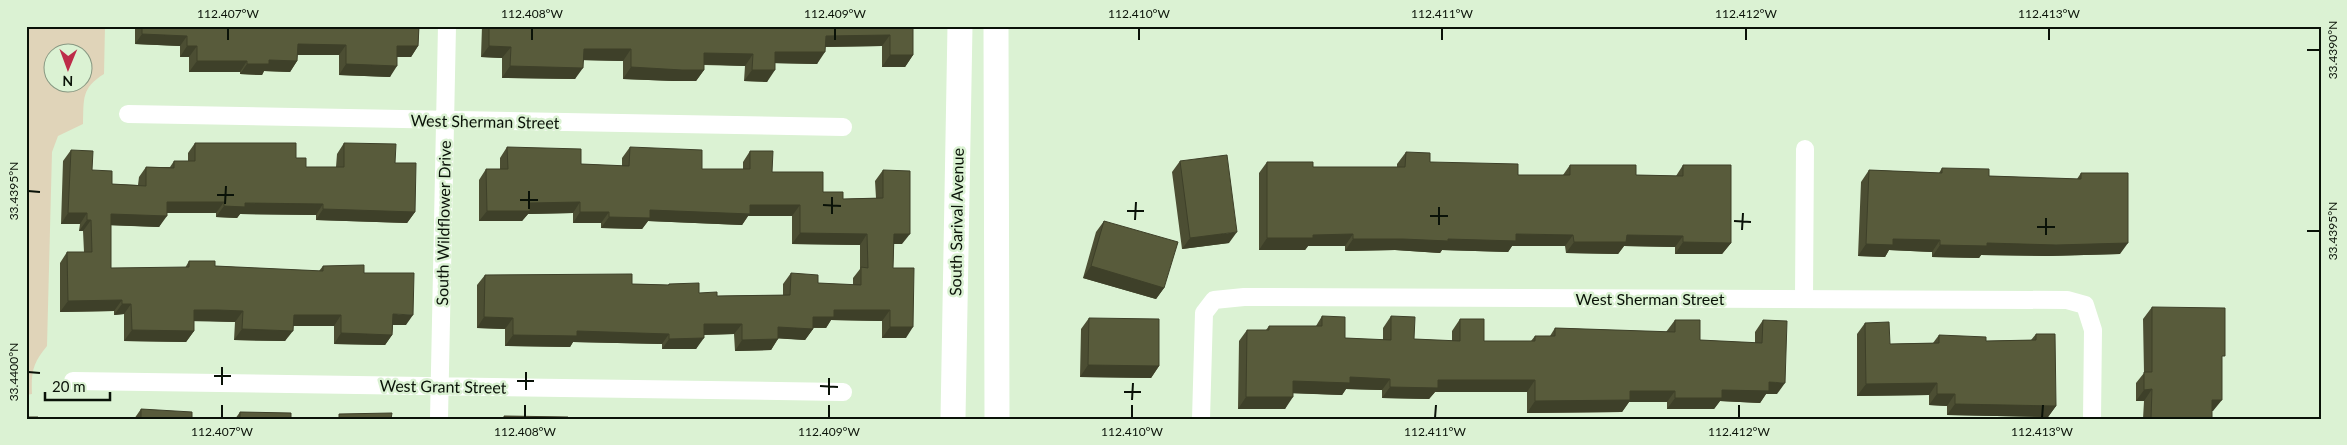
<svg xmlns="http://www.w3.org/2000/svg" width="2347" height="445" viewBox="0 0 2347 445" font-family="Lato,sans-serif">
<style>
.green{fill:#e0d4b9;fill-rule:evenodd}
.lines{fill:none;stroke-linecap:round;stroke-linejoin:round}
.street{stroke:#fff;stroke-width:18}
.secondary{stroke:#fff;stroke-width:25}
.wall{fill:#4c4e33}
.shaded-wall{fill:#3e4029}
.building{fill:#585b3b;stroke:#3e4029}
.ticks{fill:none;stroke:#0a1208;stroke-width:2}
.labels{text-anchor:middle;dominant-baseline:central;stroke-width:5;stroke-linejoin:round;paint-order:stroke}
.street-label{font-size:16px;fill:#0a1208;stroke:#dbf2d3}
.neatline{fill:none;stroke:#0a1208;stroke-width:2}
.ticks-label{font-size:12px;text-anchor:middle;fill:#0a1208}
</style>
<rect width="100%" height="100%" fill="#dbf2d3"/>
<path class="green" d="M 26,26 L 105,26 L 104,74 C 81,88 84,99 83,124 L 58,136 L 52,152 L 47,346 C 33,363 31,371 32,394 L 26,395 ZM 52,52 L 82,52 L 82,82 L 52,82 Z"/>
<g class="lines">
<path class="street" d="M 128,114 L 843,127
M 1804,298 L 1805,149
M 73,381 L 843,392
M 439,419 L 447,26
M 1201,419 L 1204,313 L 1214,300 L 1244,297 L 2067,300 L 2085,305 L 2093,330 L 2092,419"/>
<path class="secondary" d="M 996,26 L 997,419
M 953,419 L 960,26"/>
</g>
<path class="wall" d="M 135,26 L 419,26 L 418,46 L 411,57 L 397,57 L 390,77 L 339,75 L 339,55 L 297,55 L 297,61 L 290,72 L 264,71 L 262,75 L 240,74 L 240,72 L 189,72 L 189,57 L 180,57 L 180,46 L 135,44 Z
M 482,26 L 913,26 L 913,55 L 905,67 L 882,67 L 882,46 L 825,47 L 817,64 L 775,63 L 767,82 L 744,81 L 745,66 L 704,65 L 704,70 L 696,81 L 674,81 L 623,79 L 623,61 L 584,60 L 575,79 L 502,78 L 502,58 L 481,57 Z
M 195,143 L 296,158 L 306,167 L 336,167 L 337,154 L 344,143 L 395,163 L 415,212 L 407,223 L 316,220 L 316,215 L 240,214 L 237,218 L 216,217 L 216,213 L 167,213 L 159,227 L 111,225 L 111,268 L 185,268 L 189,261 L 215,266 L 319,271 L 323,266 L 364,273 L 406,325 L 393,325 L 392,335 L 385,345 L 334,344 L 334,326 L 293,326 L 285,341 L 234,340 L 235,322 L 210,321 L 194,321 L 194,331 L 186,342 L 124,341 L 124,314 L 114,315 L 114,311 L 60,312 L 60,263 L 67,252 L 84,252 L 83,231 L 79,231 L 80,224 L 61,224 L 63,161 L 71,150 L 92,170 L 112,184 L 138,185 L 139,177 L 146,167 L 170,167 L 174,161 L 188,161 L 188,153 Z
M 507,147 L 581,164 L 622,166 L 622,158 L 630,147 L 702,169 L 743,169 L 743,162 L 750,151 L 772,172 L 823,192 L 843,199 L 876,198 L 875,181 L 883,170 L 902,244 L 894,244 L 893,268 L 906,338 L 882,338 L 882,321 L 831,320 L 826,328 L 813,328 L 813,329 L 805,340 L 778,338 L 771,350 L 735,351 L 734,334 L 704,335 L 696,349 L 662,349 L 662,344 L 573,342 L 570,347 L 505,346 L 505,329 L 477,328 L 477,285 L 485,275 L 632,284 L 668,285 L 669,284 L 699,293 L 717,296 L 783,295 L 783,284 L 791,273 L 818,283 L 853,285 L 853,278 L 860,269 L 860,245 L 792,244 L 792,216 L 748,216 L 742,225 L 648,221 L 642,229 L 601,228 L 601,223 L 573,223 L 573,213 L 528,214 L 522,221 L 479,221 L 479,180 L 486,169 L 500,169 L 500,158 Z
M 1406,152 L 1430,162 L 1518,175 L 1563,175 L 1570,165 L 1636,175 L 1676,176 L 1683,165 L 1731,243 L 1722,254 L 1675,254 L 1675,247 L 1624,246 L 1618,254 L 1566,253 L 1565,246 L 1512,246 L 1508,252 L 1442,250 L 1440,253 L 1395,250 L 1345,251 L 1345,246 L 1308,246 L 1305,250 L 1259,250 L 1259,173 L 1267,162 L 1313,167 L 1397,167 L 1397,164 Z
M 1180,161 L 1229,243 L 1182,249 L 1172,172 Z
M 1942,168 L 1989,176 L 2077,179 L 2081,173 L 2120,254 L 2048,256 L 1981,255 L 1979,258 L 1932,257 L 1932,252 L 1889,250 L 1885,257 L 1858,256 L 1861,182 L 1869,170 L 1939,173 Z
M 1104,221 L 1164,288 L 1156,299 L 1083,278 L 1096,232 Z
M 2152,307 L 2222,361 L 2213,411 L 2212,411 L 2212,419 L 2143,419 L 2144,401 L 2136,401 L 2136,383 L 2144,373 L 2143,319 Z
M 1322,316 L 1345,338 L 1383,340 L 1383,328 L 1391,316 L 1414,339 L 1452,341 L 1452,331 L 1460,319 L 1484,341 L 1531,341 L 1535,336 L 1550,336 L 1555,328 L 1666,332 L 1675,320 L 1700,340 L 1755,343 L 1755,332 L 1763,320 L 1777,394 L 1766,394 L 1760,403 L 1720,401 L 1714,409 L 1667,409 L 1667,402 L 1629,402 L 1622,412 L 1527,413 L 1527,392 L 1435,392 L 1429,399 L 1382,398 L 1382,390 L 1346,389 L 1342,395 L 1293,393 L 1285,409 L 1238,409 L 1239,341 L 1247,330 L 1266,330 L 1269,326 L 1316,326 Z
M 1089,318 L 1159,366 L 1151,378 L 1080,377 L 1081,329 Z
M 1865,323 L 1890,344 L 1933,343 L 1939,335 L 1986,341 L 2031,340 L 2036,334 L 2056,406 L 2048,417 L 1947,415 L 1947,406 L 1929,405 L 1929,395 L 1857,396 L 1857,334 Z
M 141,409 L 192,419 L 134,419 Z
M 240,412 L 291,419 L 235,419 Z"/>
<path class="shaded-wall" d="M 142,34 L 187,36 L 180,46 L 135,44 Z
M 890,35 L 882,46 L 817,47 L 826,36 Z
M 298,44 L 346,45 L 339,55 L 290,55 Z
M 187,46 L 197,46 L 189,57 L 180,57 Z
M 397,46 L 418,46 L 411,57 L 390,57 Z
M 489,46 L 511,47 L 502,58 L 481,57 Z
M 584,49 L 631,49 L 623,61 L 576,60 Z
M 775,52 L 825,52 L 817,64 L 767,63 Z
M 704,53 L 753,54 L 745,66 L 696,64 Z
M 890,55 L 913,55 L 905,67 L 882,67 Z
M 269,60 L 297,61 L 290,72 L 264,71 L 262,75 L 240,74 L 247,64 Z
M 197,61 L 247,61 L 240,72 L 189,72 Z
M 346,64 L 397,66 L 390,77 L 339,75 Z
M 510,66 L 583,68 L 575,79 L 502,78 Z
M 631,67 L 704,70 L 696,81 L 674,81 L 623,79 Z
M 752,70 L 775,70 L 767,82 L 744,81 Z
M 167,202 L 224,202 L 216,213 L 160,213 Z
M 580,202 L 573,213 L 528,214 L 522,221 L 479,221 L 487,211 L 530,203 Z
M 245,203 L 323,204 L 316,215 L 240,214 L 237,218 L 216,217 L 224,206 Z
M 750,205 L 800,205 L 792,216 L 748,216 L 742,225 L 648,221 L 642,229 L 601,228 L 609,217 L 650,210 Z
M 323,209 L 415,212 L 407,223 L 316,220 Z
M 580,212 L 609,212 L 601,223 L 573,223 Z
M 68,213 L 87,213 L 80,224 L 61,224 Z
M 111,214 L 167,216 L 159,227 L 103,225 Z
M 87,220 L 91,220 L 83,231 L 79,231 Z
M 1237,232 L 1229,243 L 1182,249 L 1190,238 Z
M 800,233 L 867,234 L 860,245 L 792,244 Z
M 894,234 L 910,234 L 902,244 L 886,244 Z
M 1353,234 L 1345,246 L 1308,246 L 1305,250 L 1259,250 L 1267,238 L 1313,235 Z
M 1516,234 L 1573,235 L 1565,246 L 1512,246 L 1508,252 L 1442,250 L 1440,253 L 1395,250 L 1345,251 L 1353,239 Z
M 1627,235 L 1683,236 L 1675,247 L 1624,246 L 1618,254 L 1566,253 L 1574,242 Z
M 1893,239 L 1940,240 L 1932,252 L 1889,250 L 1885,257 L 1858,256 L 1866,244 Z
M 1683,242 L 1731,243 L 1722,254 L 1675,254 Z
M 1987,243 L 2128,243 L 2120,254 L 2048,256 L 1981,255 L 1979,258 L 1932,257 L 1940,245 Z
M 1091,266 L 1164,288 L 1156,299 L 1083,278 Z
M 122,300 L 114,311 L 60,312 L 68,301 Z
M 122,304 L 131,304 L 124,314 L 114,315 Z
M 194,310 L 218,310 L 243,311 L 235,322 L 186,321 Z
M 834,310 L 890,310 L 882,321 L 831,320 L 826,328 L 806,327 L 813,317 Z
M 393,314 L 413,315 L 406,325 L 385,325 Z
M 294,315 L 341,315 L 334,326 L 286,326 Z
M 484,317 L 513,318 L 505,329 L 477,328 Z
M 704,324 L 742,324 L 734,334 L 696,335 Z
M 778,327 L 813,329 L 805,340 L 770,338 Z
M 890,327 L 913,327 L 906,338 L 882,338 Z
M 242,329 L 293,331 L 285,341 L 234,340 Z
M 132,330 L 194,331 L 186,342 L 124,341 Z
M 577,331 L 669,334 L 662,344 L 573,342 L 570,347 L 505,346 L 513,335 Z
M 341,333 L 392,335 L 385,345 L 334,344 Z
M 704,338 L 696,349 L 662,349 L 669,339 Z
M 778,339 L 771,350 L 735,351 L 742,340 Z
M 1088,365 L 1159,366 L 1151,378 L 1080,377 Z
M 1350,377 L 1390,379 L 1382,390 L 1346,389 L 1342,395 L 1285,393 L 1293,381 Z
M 1438,380 L 1535,380 L 1527,392 L 1435,392 L 1429,399 L 1382,398 L 1390,387 Z
M 1769,382 L 1785,383 L 1777,394 L 1766,394 L 1760,403 L 1720,401 L 1714,409 L 1667,409 L 1675,398 Z
M 1937,383 L 1929,395 L 1857,396 L 1866,384 Z
M 2152,389 L 2144,401 L 2136,401 L 2144,390 Z
M 1630,391 L 1675,391 L 1667,402 L 1629,402 L 1622,412 L 1527,413 L 1535,401 Z
M 1937,394 L 1955,394 L 1947,406 L 1929,405 Z
M 1246,397 L 1293,397 L 1285,409 L 1238,409 Z
M 2212,400 L 2222,400 L 2213,411 L 2204,411 Z
M 1955,404 L 2056,406 L 2048,417 L 1947,415 Z"/>
<path class="building" d="M 142,26 L 419,26 L 418,46 L 397,46 L 397,66 L 346,64 L 346,45 L 298,44 L 297,61 L 269,60 L 269,64 L 247,64 L 247,61 L 197,61 L 197,46 L 187,46 L 187,36 L 142,34 Z
M 489,26 L 913,26 L 913,55 L 890,55 L 890,35 L 826,36 L 825,52 L 775,52 L 775,70 L 752,70 L 753,54 L 704,53 L 704,70 L 682,70 L 631,67 L 631,49 L 584,49 L 583,68 L 510,66 L 511,47 L 489,46 Z
M 195,143 L 296,143 L 296,158 L 306,158 L 306,167 L 344,167 L 344,143 L 396,144 L 395,163 L 416,163 L 415,212 L 323,209 L 323,204 L 245,203 L 245,207 L 224,206 L 224,202 L 167,202 L 167,216 L 111,214 L 111,268 L 189,267 L 189,261 L 215,261 L 215,266 L 323,271 L 323,266 L 364,265 L 364,273 L 414,273 L 413,315 L 393,314 L 392,335 L 341,333 L 341,315 L 294,315 L 293,331 L 242,329 L 243,311 L 218,310 L 194,310 L 194,331 L 132,330 L 131,304 L 122,304 L 122,300 L 68,301 L 67,252 L 92,252 L 91,220 L 87,220 L 87,213 L 68,213 L 71,150 L 93,151 L 92,170 L 112,171 L 112,184 L 146,186 L 146,167 L 174,168 L 174,161 L 195,161 Z
M 507,147 L 581,149 L 581,164 L 629,166 L 630,147 L 702,150 L 702,169 L 750,169 L 750,151 L 773,151 L 772,172 L 823,172 L 823,192 L 843,192 L 843,199 L 883,198 L 883,170 L 910,171 L 910,234 L 894,234 L 893,268 L 914,268 L 913,327 L 890,327 L 890,310 L 834,310 L 834,317 L 813,317 L 813,329 L 778,327 L 778,339 L 742,340 L 742,324 L 704,324 L 704,338 L 669,339 L 669,334 L 577,331 L 577,336 L 513,335 L 513,318 L 484,317 L 485,275 L 632,274 L 632,284 L 669,285 L 669,284 L 699,283 L 699,293 L 717,292 L 717,296 L 790,295 L 791,273 L 818,275 L 818,283 L 861,285 L 861,267 L 868,268 L 867,234 L 800,233 L 800,205 L 750,205 L 750,214 L 650,210 L 650,218 L 609,217 L 609,212 L 580,212 L 580,202 L 530,203 L 530,211 L 487,211 L 486,169 L 508,169 Z
M 1406,152 L 1430,153 L 1430,162 L 1518,164 L 1518,175 L 1570,175 L 1570,165 L 1636,165 L 1636,175 L 1683,176 L 1683,165 L 1731,165 L 1731,243 L 1683,242 L 1683,236 L 1627,235 L 1626,242 L 1574,242 L 1573,235 L 1516,234 L 1516,241 L 1448,239 L 1448,241 L 1403,239 L 1353,239 L 1353,234 L 1313,235 L 1313,238 L 1267,238 L 1267,162 L 1313,162 L 1313,167 L 1405,167 Z
M 1227,155 L 1237,232 L 1190,238 L 1180,161 Z
M 1942,168 L 1989,169 L 1989,176 L 2081,179 L 2081,173 L 2128,173 L 2128,243 L 2056,245 L 1987,243 L 1987,246 L 1940,245 L 1940,240 L 1893,239 L 1893,245 L 1866,244 L 1869,170 L 1942,173 Z
M 1104,221 L 1178,242 L 1164,288 L 1091,266 Z
M 2152,307 L 2225,308 L 2225,356 L 2222,356 L 2222,400 L 2212,400 L 2212,419 L 2151,419 L 2152,389 L 2144,390 L 2144,372 L 2152,372 Z
M 1322,316 L 1345,317 L 1345,338 L 1391,340 L 1391,316 L 1415,317 L 1414,339 L 1460,341 L 1460,319 L 1484,319 L 1484,341 L 1535,341 L 1535,336 L 1555,336 L 1555,328 L 1675,332 L 1675,320 L 1700,320 L 1700,340 L 1762,343 L 1763,320 L 1787,321 L 1785,383 L 1769,382 L 1769,391 L 1722,390 L 1722,398 L 1675,398 L 1675,391 L 1630,391 L 1630,400 L 1535,401 L 1535,380 L 1438,380 L 1438,388 L 1390,387 L 1390,379 L 1350,377 L 1350,383 L 1293,381 L 1293,397 L 1246,397 L 1247,330 L 1269,330 L 1269,326 L 1322,326 Z
M 1089,318 L 1159,319 L 1159,366 L 1088,365 Z
M 1889,322 L 1890,344 L 1939,343 L 1939,335 L 1986,337 L 1986,341 L 2036,340 L 2036,334 L 2055,334 L 2056,406 L 1955,404 L 1955,394 L 1937,394 L 1937,383 L 1866,384 L 1865,323 Z
M 141,409 L 192,412 L 192,419 L 141,419 Z
M 240,412 L 291,413 L 291,419 L 240,419 Z
M 392,413 L 391,419 L 339,419 L 339,414 Z
M 504,416 L 568,417 L 568,419 L 504,419 Z
M 26,417 L 38,417 L 38,419 L 26,419 Z
M 666,418 L 698,418 L 698,419 L 666,419 Z"/>
<path class="ticks" d="M 228,40 L 228,28M 532,40 L 532,28M 835,40 L 835,28M 1139,40 L 1139,28M 1442,40 L 1442,28M 1746,40 L 1746,28M 2049,40 L 2049,28M 2307,50 L 2320,50M 28,191 L 40,192M 217,195 L 234,195M 520,200 L 538,200M 225,204 L 226,186M 823,205 L 841,206M 529,209 L 529,191M 1127,211 L 1144,211M 832,214 L 832,197M 1430,216 L 1448,216M 1135,220 L 1136,202M 1734,221 L 1751,222M 1439,225 L 1439,207M 2037,227 L 2055,227M 1742,230 L 1743,213M 2307,231 L 2320,231M 2046,235 L 2046,218M 28,372 L 40,373M 214,376 L 231,376M 517,381 L 534,381M 222,385 L 222,367M 820,386 L 838,387M 526,390 L 526,372M 1124,392 L 1141,392M 829,395 L 829,378M 1132,400 L 1133,383M 222,418 L 222,405M 525,418 L 525,405M 829,418 L 829,405M 1132,418 L 1132,405M 1435,418 L 1436,405M 1739,418 L 1739,405M 2042,418 L 2043,405"/>
<g class="labels">
<g class="street-label">
<text transform="translate(485 121) rotate(1)">West Sherman Street</text>
<text transform="translate(956 222) rotate(-89)">South Sarival Avenue</text>
<text transform="translate(443 223) rotate(-89)">South Wildflower Drive</text>
<text x="1650" y="298">West Sherman Street</text>
<text transform="translate(443 386) rotate(1)">West Grant Street</text>
</g>
</g>
<rect width="2347" height="445" fill="none" stroke="#dbf2d3" stroke-width="55"/>
<g transform="translate(68 68) rotate(181)"><circle r="24" fill="#dbf2d3" stroke="#879882"/>
<path d="M0-4L9 19L0 12L-9 19Z" fill="#bd2c49"/>
<text y="-8" font-size="14" font-weight="bold" text-anchor="middle" fill="#0a1208">N</text>
</g>
<path d="M45 392v8h65v-8" fill="none" stroke="#0a1208" stroke-width="2.5"/>
<text x="52" y="392" font-size="15" fill="#0a1208" stroke="#dbf2d3" stroke-width="4" paint-order="stroke">20 m</text>
<rect x="28" y="28" width="2292" height="390" class="neatline"/>
<g class="ticks-label">
<text x="228" y="18">112.407°W</text>
<text x="532" y="18">112.408°W</text>
<text x="835" y="18">112.409°W</text>
<text x="1139" y="18">112.410°W</text>
<text x="1442" y="18">112.411°W</text>
<text x="1746" y="18">112.412°W</text>
<text x="2049" y="18">112.413°W</text>
<text transform="translate(2333 50) rotate(-90)" y="4">33.4390°N</text>
<text transform="translate(14 191) rotate(-90)" y="4">33.4395°N</text>
<text transform="translate(2333 231) rotate(-90)" y="4">33.4395°N</text>
<text transform="translate(14 372) rotate(-90)" y="4">33.4400°N</text>
<text x="222" y="436">112.407°W</text>
<text x="525" y="436">112.408°W</text>
<text x="829" y="436">112.409°W</text>
<text x="1132" y="436">112.410°W</text>
<text x="1435" y="436">112.411°W</text>
<text x="1739" y="436">112.412°W</text>
<text x="2042" y="436">112.413°W</text>
</g>
</svg>
